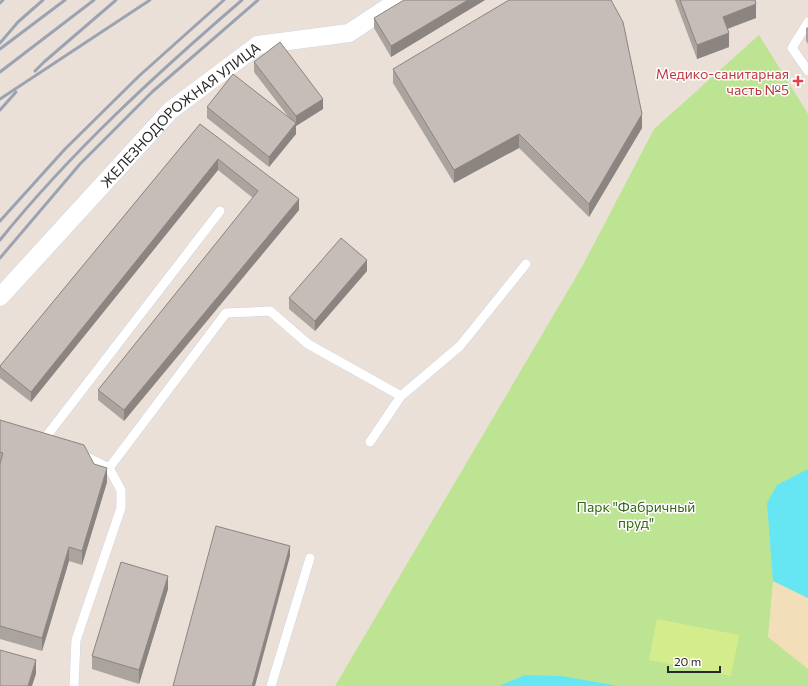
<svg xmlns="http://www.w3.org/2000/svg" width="808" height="686" viewBox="0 0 808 686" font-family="Commissioner,sans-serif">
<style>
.green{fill:#bde492}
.sand{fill:#f2dfb9}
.pitch{fill:#d5ec8d}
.water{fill:#66e6f2}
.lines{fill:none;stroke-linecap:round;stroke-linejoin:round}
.lane-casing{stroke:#ced5e2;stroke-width:10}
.street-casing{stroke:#ced5e2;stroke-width:19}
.lane{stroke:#fff;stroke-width:9}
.street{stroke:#fff;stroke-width:18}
.rail{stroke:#9ba3b3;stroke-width:3}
.wall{fill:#aaa39e}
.shaded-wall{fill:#8b8481}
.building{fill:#c6bdb8;stroke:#8b8481}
.health-dot{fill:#e0444e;stroke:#fff;stroke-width:1.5}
.labels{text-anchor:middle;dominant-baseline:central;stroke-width:3;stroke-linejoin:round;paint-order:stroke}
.health-label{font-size:14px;fill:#be3a42;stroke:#fff;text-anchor:end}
.street-label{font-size:14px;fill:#282828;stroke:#fff}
.park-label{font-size:14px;fill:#356517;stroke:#fff}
</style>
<rect width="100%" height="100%" fill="#ebe0d8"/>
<path class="green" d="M 759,35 L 808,114 L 808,686 L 335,686 L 583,265 L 654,129 Z"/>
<path class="sand" d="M 773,581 L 808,598 L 808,669 L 768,637 Z"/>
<path class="pitch" d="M 657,619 L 739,635 L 731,676 L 649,660 Z"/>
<path class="water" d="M 808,469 L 808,598 L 773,581 L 767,503 L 777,485 Z
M 525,675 L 561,676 L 619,686 L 499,686 Z"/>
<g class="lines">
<defs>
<path id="lane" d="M 808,22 L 792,48 L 808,71
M 401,396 L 460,346 L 526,264
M 45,438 L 220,211
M 109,468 L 226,313 L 270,311 L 308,344 L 401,396 L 370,442
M 74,686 L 76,640 L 121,508 L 121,490 L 109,468 L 81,454
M 271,686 L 310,558"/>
<g id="street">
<path id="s1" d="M 0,297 L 171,110 L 258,45 L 349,33 L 399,0"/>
</g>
</defs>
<use href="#lane" class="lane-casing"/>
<use href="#street" class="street-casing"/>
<use href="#lane" class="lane"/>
<use href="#street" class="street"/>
<path class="rail" d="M 0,3 L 3,0
M 0,43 L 18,22 L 43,0
M 0,49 L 65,0
M 35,71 L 44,62 L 116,0
M 0,72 L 94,0
M 0,99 L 150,0
M 0,110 L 16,92
M 0,221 L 65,149 L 139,76 L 224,0
M 0,240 C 71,152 156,74 242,0
M 0,258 L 80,164 L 152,92 L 258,0"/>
</g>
<path class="wall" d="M 485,0 L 391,57 L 374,28 L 374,18 Z
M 675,0 L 755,0 L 756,18 L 728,29 L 729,47 L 697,59 Z
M 808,27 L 808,44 L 806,41 L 806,28 Z
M 254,62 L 323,109 L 296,126 L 296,134 L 269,167 L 207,118 L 207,107 L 290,119 L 254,72 Z
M 393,69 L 642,128 L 589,217 L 519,148 L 454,183 L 393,83 Z
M 200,124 L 299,210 L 124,421 L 98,400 L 98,390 L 253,198 L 218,170 L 31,402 L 0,378 L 0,366 Z
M 367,271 L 315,331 L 289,309 L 289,298 Z
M 0,420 L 94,464 L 107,482 L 82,565 L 69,561 L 42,651 L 0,639 Z
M 168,589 L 139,684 L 92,669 L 92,656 Z"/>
<path class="shaded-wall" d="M 468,0 L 485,0 L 391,57 L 391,46 Z
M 756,4 L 756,18 L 723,30 L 723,17 Z
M 729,33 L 729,47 L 697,59 L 697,45 Z
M 323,99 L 323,109 L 296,126 L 296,116 Z
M 642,114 L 642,128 L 589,217 L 589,204 Z
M 296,123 L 296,134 L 269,167 L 269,157 Z
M 519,134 L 519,148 L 454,183 L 454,170 Z
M 218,159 L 218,170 L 31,402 L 31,392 Z
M 299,199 L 299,210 L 124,421 L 124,410 Z
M 367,260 L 367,271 L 315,331 L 315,321 Z
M 107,468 L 107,482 L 82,565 L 82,551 Z
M 290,546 L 290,556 L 255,686 L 252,686 Z
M 69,547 L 69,561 L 42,651 L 42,638 Z
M 168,576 L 168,589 L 139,684 L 139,670 Z
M 36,660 L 36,674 L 32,686 L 28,686 Z"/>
<path class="building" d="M 404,0 L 468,0 L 391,46 L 374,18 Z
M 509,0 L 611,0 L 623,22 L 642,114 L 589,204 L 519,134 L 454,170 L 393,69 Z
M 680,0 L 755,0 L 756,4 L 723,17 L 729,33 L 697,45 Z
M 280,42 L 323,99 L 296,116 L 254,62 Z
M 233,74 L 296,123 L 269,157 L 207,107 Z
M 200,124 L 299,199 L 124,410 L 98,390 L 258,191 L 218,159 L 31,392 L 0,367 L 0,366 Z
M 341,238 L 367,260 L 315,321 L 289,298 Z
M 0,420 L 84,445 L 94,464 L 107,468 L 82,551 L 69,547 L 42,638 L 0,626 L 0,464 L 3,453 L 0,452 Z
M 216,526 L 290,546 L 252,686 L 173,686 Z
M 121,562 L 168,576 L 139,670 L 92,656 Z
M 0,650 L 36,660 L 28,686 L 0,686 Z"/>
<path class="health-dot" d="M796 75h4v4h4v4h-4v4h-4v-4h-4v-4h4z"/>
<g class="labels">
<g class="health-label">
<text x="789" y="73">Медико-санитарная<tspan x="789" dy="16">часть №5</tspan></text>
</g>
<g class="street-label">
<text stroke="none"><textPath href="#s1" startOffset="257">ЖЕЛЕЗНОДОРОЖНАЯ УЛИЦА</textPath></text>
</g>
<g class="park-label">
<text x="636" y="506">Парк "Фабричный<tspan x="636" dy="16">пруд"</tspan></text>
</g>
</g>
<path d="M668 666v6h52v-6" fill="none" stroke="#282828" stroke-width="2"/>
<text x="674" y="666" font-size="12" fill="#282828" stroke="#ffffff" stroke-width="3" paint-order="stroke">20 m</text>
</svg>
